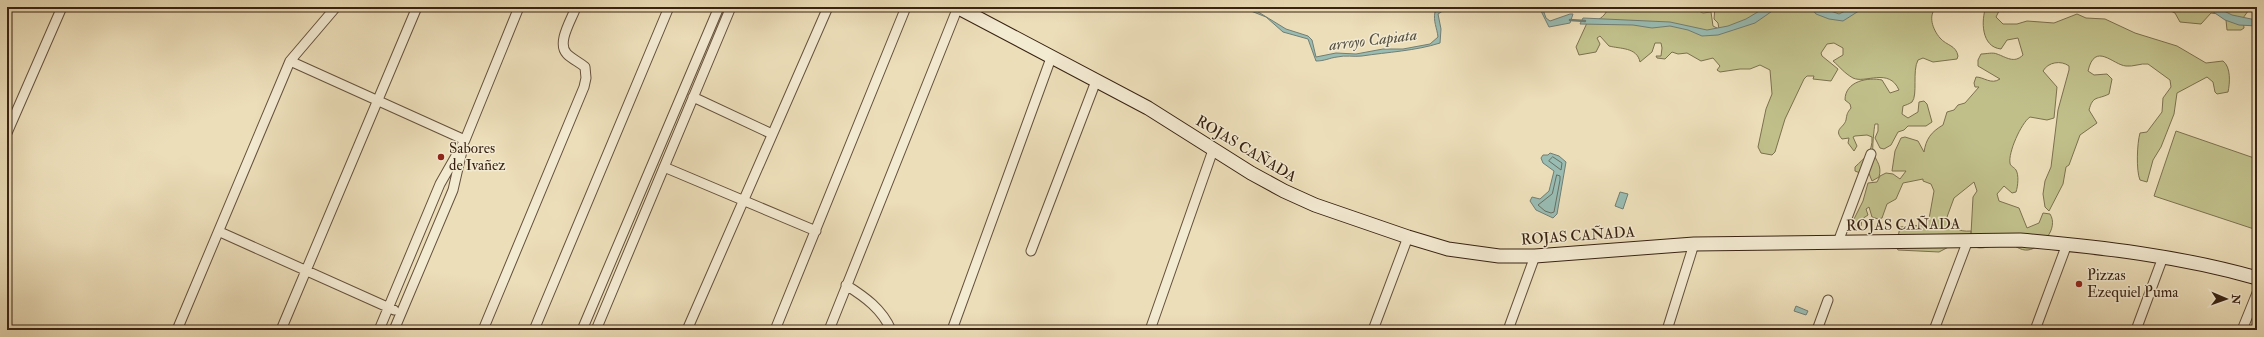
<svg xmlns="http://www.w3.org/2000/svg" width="2264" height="337" viewBox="0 0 2264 337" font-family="'IM FELL Double Pica',serif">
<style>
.green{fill:#c0bf8a;stroke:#7c704e;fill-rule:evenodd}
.water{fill:#99bcb3;stroke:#727e73}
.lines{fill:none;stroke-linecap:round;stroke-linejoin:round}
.shore{stroke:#686f62;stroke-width:1}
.stream{stroke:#727e73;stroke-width:2.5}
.street-casing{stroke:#65513c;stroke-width:11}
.secondary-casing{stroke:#382212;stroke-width:15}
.street{stroke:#f3ead2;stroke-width:9}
.secondary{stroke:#f3ead2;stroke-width:13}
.poi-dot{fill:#8f2418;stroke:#f3ead2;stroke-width:1.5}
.labels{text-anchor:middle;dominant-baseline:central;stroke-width:3;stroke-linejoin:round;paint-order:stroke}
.poi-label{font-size:15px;fill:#382212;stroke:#f3ead2;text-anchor:start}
.street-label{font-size:15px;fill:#382212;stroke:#f3ead2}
.water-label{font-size:16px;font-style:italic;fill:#555042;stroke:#f3ead2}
</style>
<rect width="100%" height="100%" fill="#ecdeb9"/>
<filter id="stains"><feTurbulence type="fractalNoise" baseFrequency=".005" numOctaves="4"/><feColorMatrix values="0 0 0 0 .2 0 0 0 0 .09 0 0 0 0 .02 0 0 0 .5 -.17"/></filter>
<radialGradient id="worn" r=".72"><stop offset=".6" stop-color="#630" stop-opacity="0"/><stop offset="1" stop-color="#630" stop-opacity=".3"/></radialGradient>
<path class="green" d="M 1609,7 L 1690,7 L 1703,13 L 1711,12 L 1713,26 L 1719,29 L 1718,23 L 1714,19 L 1715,7 L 1937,7 C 1927,15 1933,30 1940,38 C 1947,46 1956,45 1958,56 L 1957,59 L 1933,62 L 1923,58 L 1918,60 C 1912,71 1918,95 1912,102 C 1909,104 1906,105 1903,106 L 1902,114 L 1908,118 L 1918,112 L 1919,102 L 1924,101 L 1927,104 L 1932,122 L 1926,126 L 1908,126 L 1904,130 L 1898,132 L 1891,145 L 1884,149 L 1880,148 L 1875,138 L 1878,131 L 1878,124 L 1875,124 C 1874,128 1872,149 1873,153 C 1877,162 1882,166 1879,177 L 1872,181 L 1868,171 L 1860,173 L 1855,171 L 1855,167 C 1864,158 1873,153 1872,137 L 1867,135 L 1855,136 L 1853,137 L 1857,146 L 1854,151 L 1848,143 L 1849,138 L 1842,139 C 1833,129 1844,128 1846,120 C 1847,114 1847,113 1851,108 L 1850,104 L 1845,100 C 1845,81 1868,77 1882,80 L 1890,93 L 1899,90 C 1889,67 1865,84 1853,78 C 1844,73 1840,67 1833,61 L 1843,55 L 1843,48 L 1834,43 L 1827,44 L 1821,53 L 1822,56 L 1838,69 L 1831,81 L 1813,79 L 1814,76 L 1807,76 L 1804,79 L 1785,119 L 1775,152 L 1772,155 L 1761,153 L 1758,147 L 1766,109 L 1772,94 L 1770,70 L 1760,65 L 1750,69 L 1740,69 L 1720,72 L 1717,70 L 1720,66 L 1713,58 L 1701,61 L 1687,53 L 1678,54 L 1672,52 L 1665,59 L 1657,58 L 1656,56 L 1661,56 L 1662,48 L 1661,43 L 1655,43 L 1652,52 L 1640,62 C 1637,47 1620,49 1609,46 L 1600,36 L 1597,38 L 1600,44 L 1596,52 L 1579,55 L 1576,47 L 1587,23 C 1598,21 1604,18 1609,7 Z
M 1986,7 L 2001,7 L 1996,17 L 2003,24 L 2017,24 L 2027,21 L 2054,23 L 2077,14 L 2086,18 L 2105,19 L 2135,33 L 2177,46 L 2206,63 L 2223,61 C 2231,67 2230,83 2228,92 L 2217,94 L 2215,92 L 2213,82 L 2207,77 L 2177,93 L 2174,114 L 2161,147 L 2153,160 L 2147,182 L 2140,180 C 2136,171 2137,143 2140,133 L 2147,132 L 2162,112 L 2163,98 L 2171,87 L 2170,80 L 2148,64 C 2141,63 2133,67 2126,66 C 2113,65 2095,41 2088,71 L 2094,75 L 2107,74 L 2112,79 L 2109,94 C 2097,100 2093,95 2089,110 L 2097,123 L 2080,135 L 2069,165 L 2066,167 L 2063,184 L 2049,211 L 2045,207 L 2043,194 L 2045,181 L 2051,167 L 2058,110 L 2069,70 L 2069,66 C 2061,60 2048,62 2043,71 L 2057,87 L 2054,118 L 2047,120 L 2030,117 C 2021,123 2008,153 2010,163 C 2010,166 2014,167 2016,170 C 2019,175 2018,186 2016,192 L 2012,193 L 2004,186 L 1997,194 L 1999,201 L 2019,208 L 2027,228 L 2039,223 L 2043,213 L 2050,214 C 2059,228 2042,248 2028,250 C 2021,251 2013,245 2007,241 C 1984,247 1983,253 1960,241 L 1939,252 L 1898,250 L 1896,247 L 1900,227 L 1925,225 L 1929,219 L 1934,191 L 1931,184 L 1923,181 L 1923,179 L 1903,183 L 1896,199 L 1887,204 L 1882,218 L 1878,219 L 1872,217 L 1869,207 L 1866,209 L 1868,215 L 1862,219 L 1861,226 L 1854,229 L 1852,223 L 1863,201 L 1868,183 L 1877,182 L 1880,176 L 1886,173 L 1893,174 L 1900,179 L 1906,171 L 1892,171 L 1895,151 L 1901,138 L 1905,137 L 1918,141 L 1924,152 C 1926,139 1931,132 1943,125 L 1947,112 L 1954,110 L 1958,105 L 1965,103 L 1979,87 L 1975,87 L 1974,83 L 1976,77 C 1984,77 1991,85 2000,79 L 1978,66 L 1978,60 L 1981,54 C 1986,54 1993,52 1997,54 C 2006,57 2014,64 2023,55 L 2018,38 L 2007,40 L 2001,49 C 1981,47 1981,20 1986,7 ZM 1974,182 L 1977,191 L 1973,197 L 1971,234 L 1971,231 C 1958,232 1954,228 1947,217 L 1954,198 Z
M 2163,7 L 2251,7 L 2243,18 L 2244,28 L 2241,30 L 2227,30 L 2226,20 L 2219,14 L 2211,13 L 2201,24 L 2180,22 L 2175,13 Z
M 2176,131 L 2257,159 L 2257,230 L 2154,196 Z"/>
<path class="water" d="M 1241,7 L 1255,10 L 1286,29 L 1308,36 L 1312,40 L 1316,57 L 1336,53 L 1356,54 L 1383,49 L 1403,49 L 1430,44 L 1438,37 C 1437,28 1433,21 1435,12 L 1449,7 L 1438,14 L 1441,29 L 1440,43 C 1415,51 1388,52 1362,56 C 1354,57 1345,55 1337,57 C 1329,58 1325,61 1316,61 L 1308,39 L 1283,32 L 1266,17 Z
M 1539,7 L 1542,7 L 1546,18 L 1550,21 L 1570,14 L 1573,14 L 1570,23 L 1549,27 Z
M 1766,7 L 1778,7 L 1755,23 L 1718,35 L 1702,36 L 1688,30 L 1670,26 L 1652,28 L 1633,25 L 1580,24 L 1583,18 L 1670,22 L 1707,30 L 1728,26 L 1746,19 Z
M 1810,7 L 1820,7 L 1839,14 L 1853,7 L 1865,7 L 1843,21 L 1829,19 L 1816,14 Z
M 2195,7 L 2216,7 L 2232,15 L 2256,20 L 2257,26 L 2239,25 L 2225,20 L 2212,11 Z
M 1550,153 L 1559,156 L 1566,162 L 1557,214 L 1553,218 L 1536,210 L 1530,201 L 1532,197 L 1540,199 L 1549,191 L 1554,171 L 1543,163 L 1541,158 L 1543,155 L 1548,155 Z
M 1620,192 L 1628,194 L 1623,209 L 1615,206 Z
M 1796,306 L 1808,311 L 1806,315 L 1794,311 Z"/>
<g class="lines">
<path class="shore" d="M 1553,157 L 1562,163 L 1561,170 L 1549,161 Z
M 1557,175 L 1560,176 L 1560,180 L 1554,212 L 1551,213 L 1545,211 L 1538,205 L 1552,194 Z"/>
<path class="stream" d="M 1570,20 L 1585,21"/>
<defs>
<path id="street" d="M 290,61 L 465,140
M 693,97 L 772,134
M 7,133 L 62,7
M 664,167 L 816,231
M 220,232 L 394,310
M 1838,242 L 1871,154
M 1031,251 L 1096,81
M 846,285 C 865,297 882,309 891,330
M 177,330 L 290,61 L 336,7
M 281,330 L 417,7
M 379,330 L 440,184 L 465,140 L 519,7
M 394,330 L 453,190 L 462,151
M 483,330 L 584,87 L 586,78 L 585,67 C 579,62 572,59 567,54 C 556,43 572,19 576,7
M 534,330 L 669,7
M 582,330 L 719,7
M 596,330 L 731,7
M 687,330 L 828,7
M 775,330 L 906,7
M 829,330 L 958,7
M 952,330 L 1051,58
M 1150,330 L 1213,150
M 1373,330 L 1408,237
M 1508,330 L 1535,256
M 1667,330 L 1694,244
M 1817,330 L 1828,300
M 1934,330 L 1968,240
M 2035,330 L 2067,244
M 2136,330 L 2163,257
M 2242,330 L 2257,293"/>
<path id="secondary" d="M 957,7 L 1148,108 L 1251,173 L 1284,191 L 1315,205 L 1408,237 L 1448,249 L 1499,256 L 1535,256 L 1694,244 L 2020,240 C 2100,247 2180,256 2257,278"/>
</defs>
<use href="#street" class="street-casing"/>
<use href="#secondary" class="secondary-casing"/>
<use href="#street" class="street"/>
<use href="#secondary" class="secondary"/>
</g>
<g class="poi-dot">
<circle cx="441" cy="157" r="4"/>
<circle cx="2079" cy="284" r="4"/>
</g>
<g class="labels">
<g class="poi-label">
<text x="449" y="148">Sabores<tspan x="449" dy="17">de Ivañez</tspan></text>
<text x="2087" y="275">Pizzas<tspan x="2087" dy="17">Ezequiel Puma</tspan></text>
</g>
<g class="street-label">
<text transform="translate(1246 149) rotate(31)">ROJAS CAÑADA</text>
<text transform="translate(1903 225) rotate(-1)">ROJAS CAÑADA</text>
<text transform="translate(1578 236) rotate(-4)">ROJAS CAÑADA</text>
</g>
<g class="water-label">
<text transform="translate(1373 40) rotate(-7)">arroyo Capiata</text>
</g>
</g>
<rect width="2264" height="337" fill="none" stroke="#ecdeb9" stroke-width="24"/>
<rect x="8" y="8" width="2248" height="321" fill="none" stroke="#382212" stroke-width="2"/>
<rect x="12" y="12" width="2240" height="313" fill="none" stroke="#382212"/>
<g transform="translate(2226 299) rotate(92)" stroke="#f3ead2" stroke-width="3" paint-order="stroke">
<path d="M0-3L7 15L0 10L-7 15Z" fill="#382212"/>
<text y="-6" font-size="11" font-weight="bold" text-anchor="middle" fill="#382212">N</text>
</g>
<rect width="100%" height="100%" filter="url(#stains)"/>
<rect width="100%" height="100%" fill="url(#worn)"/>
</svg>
